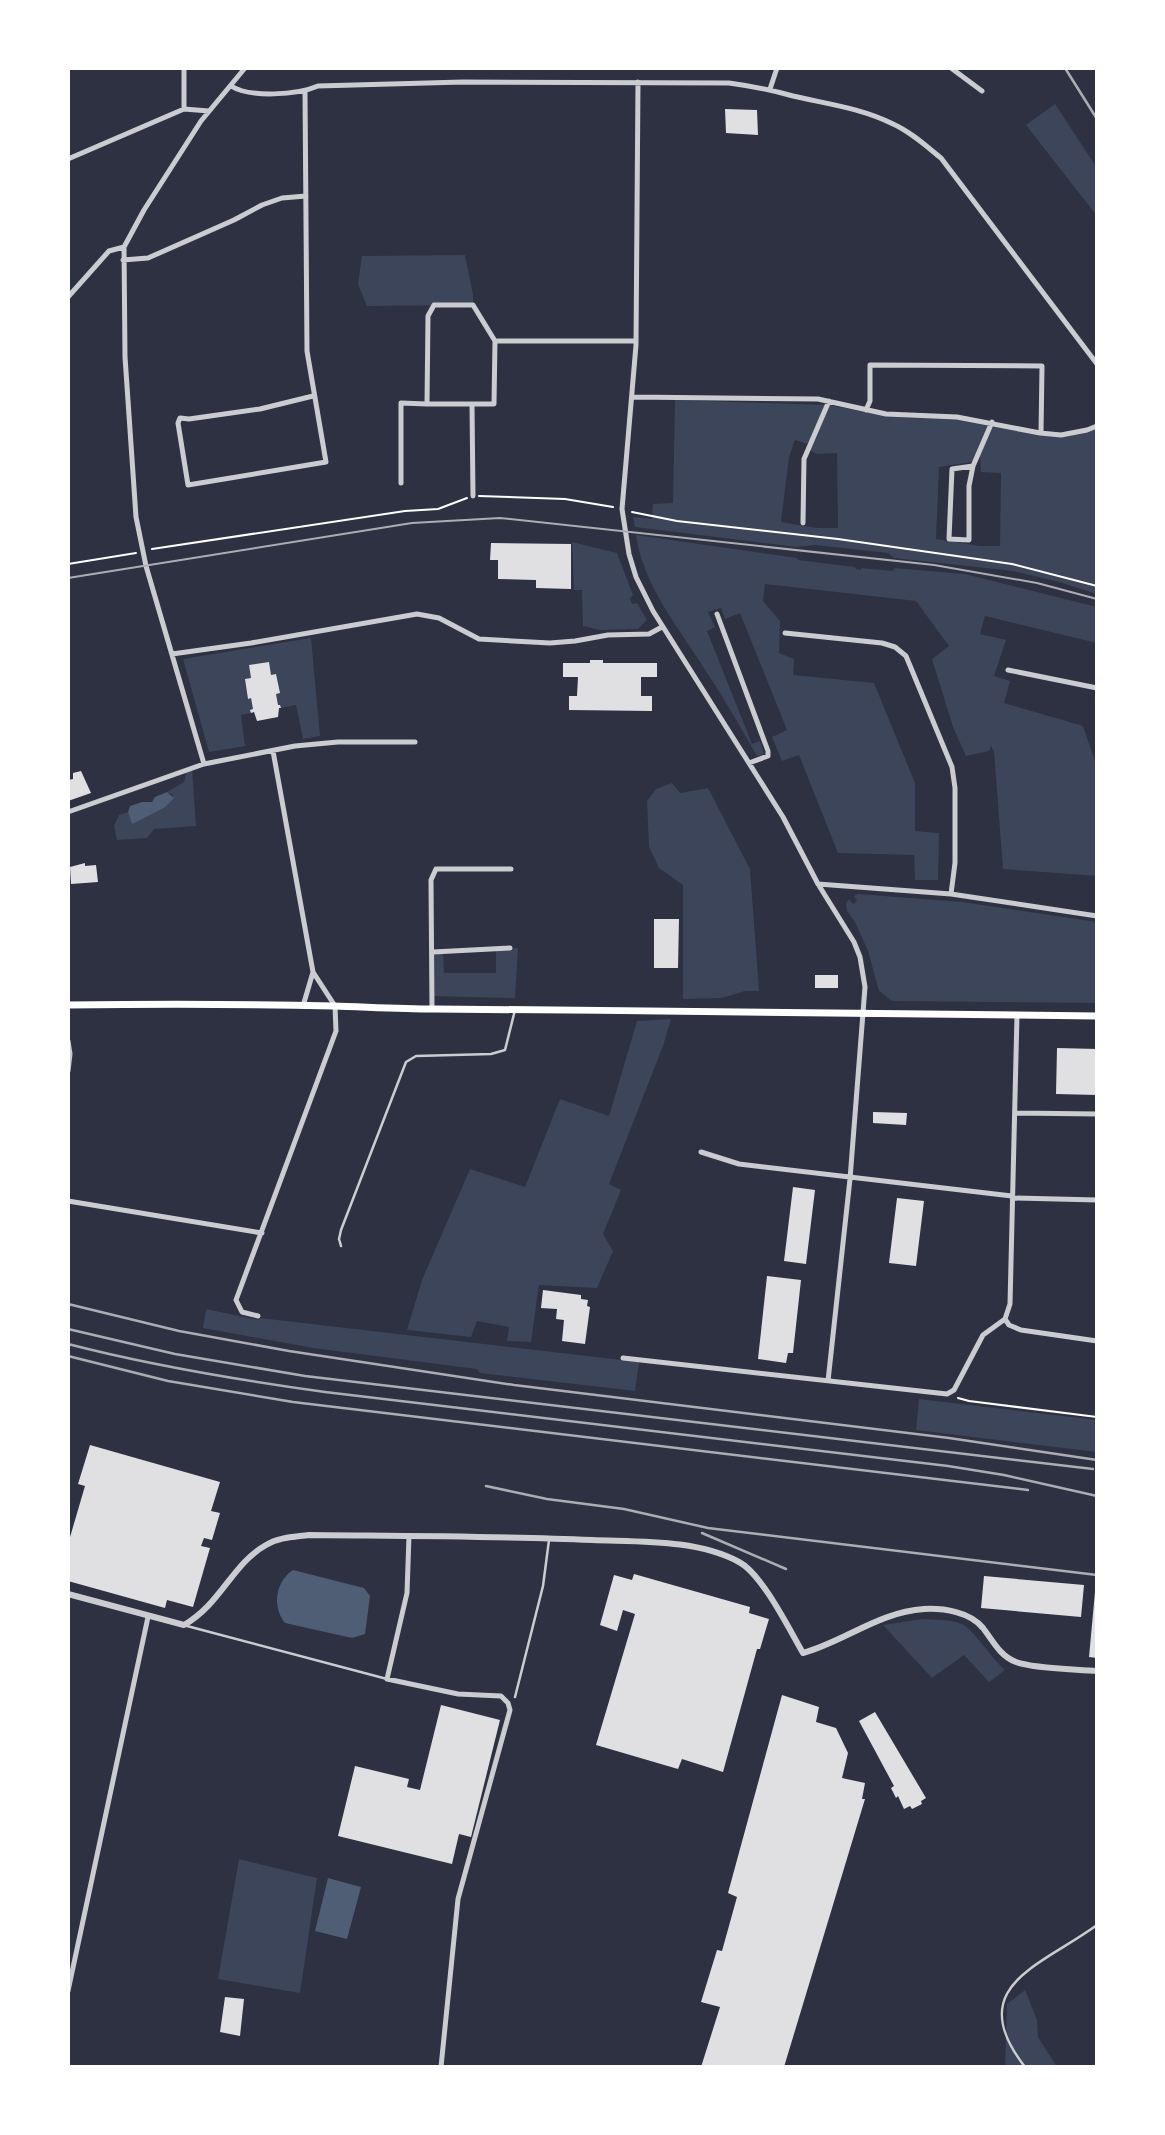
<svg xmlns="http://www.w3.org/2000/svg" width="1165" height="2135" viewBox="0 0 1165 2135" font-family="Lato,sans-serif">
<style>
.green{fill:#3c4559;fill-rule:evenodd}
.water{fill:#4f5d75}
.building{fill:#e0e0e3}
.lines{fill:none;stroke-linecap:round;stroke-linejoin:round}
.path{stroke:#fff;stroke-width:2}
.service{stroke:#caccd0;stroke-width:2.5}
.minor{stroke:#caccd0;stroke-width:5}
.tertiary{stroke:#caccd0;stroke-width:6}
.secondary{stroke:#fff;stroke-width:7}
.tram{stroke:#abadb3;stroke-width:2}
.rail{stroke:#abadb3;stroke-width:2.5}
</style>
<rect width="100%" height="100%" fill="#2d3142"/>
<path class="green" d="M 1055,104 L 1097,168 L 1097,216 L 1026,125 Z
M 465,255 L 473,294 L 473,305 L 367,306 L 358,284 L 362,256 Z
M 675,400 L 828,405 L 871,413 L 912,418 L 957,418 L 1061,435 L 1097,428 L 1097,594 L 1059,582 L 1013,571 L 894,558 L 888,553 L 815,545 L 796,547 L 635,527 L 633,517 L 652,519 L 653,504 L 673,503 ZM 795,440 L 811,445 L 810,450 L 817,454 L 837,453 L 838,528 L 816,528 L 781,522 L 789,457 ZM 980,456 L 981,472 L 1001,473 L 1000,546 L 980,546 L 936,539 L 939,467 L 971,462 Z
M 636,535 L 797,558 L 798,560 L 855,567 L 856,569 L 861,570 L 861,568 L 893,571 L 894,568 L 965,574 L 1097,607 L 1097,643 L 985,616 L 980,634 L 1006,640 L 994,676 L 1010,681 L 1004,703 L 1083,726 L 1097,767 L 1097,876 L 1003,869 L 994,751 L 991,746 L 989,751 L 966,756 L 953,727 L 932,659 L 949,646 L 916,601 L 765,584 L 763,601 L 780,621 L 779,653 L 794,659 L 793,675 L 874,683 L 915,783 L 915,831 L 939,833 L 938,880 L 915,880 L 914,855 L 838,853 L 799,755 L 782,761 L 772,737 L 787,730 L 740,613 L 725,619 L 721,608 L 708,612 L 715,627 L 707,631 L 752,744 L 760,741 L 764,754 L 757,756 C 740,726 723,697 704,668 C 678,627 643,585 636,535 Z
M 572,542 L 617,553 L 633,595 L 630,598 L 632,604 L 637,603 L 647,620 L 638,629 L 600,630 L 583,626 L 582,590 L 574,590 Z
M 311,638 L 320,736 L 303,739 L 296,705 L 281,708 L 278,705 L 276,694 L 279,693 L 276,675 L 271,675 L 268,662 L 249,666 L 251,678 L 245,680 L 248,698 L 251,698 L 253,709 L 251,713 L 241,715 L 245,746 L 209,752 L 183,659 Z
M 192,768 L 196,826 L 154,829 L 147,838 L 117,840 L 114,826 L 119,815 L 128,812 L 132,823 L 164,808 L 173,795 L 167,792 L 184,782 L 187,770 Z
M 672,783 L 680,793 L 708,788 L 750,869 L 759,991 L 745,991 L 722,998 L 683,999 L 683,885 L 659,868 L 649,847 L 647,801 L 656,789 Z
M 858,894 L 962,902 L 1097,922 L 1097,1003 L 892,1001 L 879,991 L 868,951 L 855,922 L 847,911 L 846,904 L 849,899 L 853,904 L 857,901 L 854,896 Z
M 518,948 L 515,998 L 432,996 L 433,952 L 443,951 L 444,973 L 496,973 L 496,949 Z
M 671,1019 L 663,1046 L 609,1184 L 621,1190 L 603,1234 L 613,1251 L 597,1288 L 539,1285 L 531,1342 L 507,1341 L 509,1327 L 477,1321 L 471,1337 L 407,1330 L 422,1280 L 470,1169 L 525,1187 L 560,1099 L 609,1116 L 637,1021 Z
M 206,1309 L 259,1320 L 260,1318 L 639,1362 L 635,1391 L 480,1373 L 477,1369 L 313,1348 L 203,1328 Z
M 919,1399 L 1097,1420 L 1097,1452 L 916,1430 Z
M 922,1619 C 935,1620 951,1619 962,1624 C 974,1630 991,1658 1005,1670 L 989,1682 L 964,1655 L 932,1678 L 883,1625 Z
M 239,1859 L 317,1878 L 300,1993 L 218,1979 Z
M 1025,1990 L 1037,2020 L 1038,2037 L 1057,2067 L 1005,2067 L 1007,2004 Z"/>
<path class="water" d="M 167,792 L 174,798 L 164,808 L 132,824 L 128,812 L 130,806 L 142,802 L 152,802 L 155,797 Z
M 293,1570 L 364,1588 L 370,1596 L 365,1634 L 352,1638 L 285,1623 C 272,1607 275,1582 293,1570 Z
M 328,1878 L 361,1887 L 347,1939 L 315,1931 Z"/>
<path class="building" d="M 725,109 L 757,110 L 758,135 L 726,133 Z
M 491,543 L 571,544 L 571,589 L 536,588 L 536,580 L 498,579 L 498,560 L 490,560 Z
M 590,660 L 603,660 L 603,663 L 657,663 L 657,677 L 641,677 L 641,696 L 652,696 L 652,711 L 569,710 L 569,696 L 577,696 L 578,677 L 563,677 L 563,663 L 590,663 Z
M 269,662 L 271,675 L 276,674 L 280,693 L 276,694 L 278,705 L 280,705 L 281,708 L 279,708 L 278,717 L 257,721 L 254,712 L 251,713 L 250,710 L 253,709 L 251,698 L 248,699 L 245,679 L 251,678 L 249,665 Z
M 81,771 L 91,793 L 68,801 L 68,780 L 73,779 L 73,773 Z
M 85,863 L 85,866 L 96,865 L 98,882 L 71,884 L 70,867 Z
M 654,919 L 679,919 L 678,968 L 654,968 Z
M 815,975 L 838,975 L 838,988 L 815,988 Z
M 1057,1048 L 1097,1049 L 1097,1095 L 1056,1094 Z
M 873,1112 L 907,1113 L 906,1125 L 873,1123 Z
M 793,1187 L 815,1190 L 806,1264 L 784,1261 Z
M 897,1198 L 924,1201 L 916,1266 L 889,1263 Z
M 767,1276 L 801,1280 L 793,1353 L 788,1353 L 786,1363 L 758,1359 Z
M 543,1290 L 581,1295 L 581,1299 L 588,1300 L 587,1306 L 590,1307 L 585,1344 L 562,1341 L 564,1320 L 556,1319 L 557,1309 L 541,1308 Z
M 90,1445 L 220,1482 L 211,1511 L 220,1513 L 212,1540 L 204,1538 L 201,1546 L 210,1548 L 193,1607 L 167,1600 L 165,1608 L 68,1581 L 68,1544 L 85,1486 L 78,1484 Z
M 634,1574 L 750,1607 L 749,1613 L 769,1619 L 760,1649 L 757,1649 L 723,1772 L 682,1759 L 678,1769 L 596,1745 L 635,1614 L 623,1610 L 617,1631 L 600,1625 L 614,1575 L 632,1580 Z
M 984,1576 L 1084,1585 L 1081,1617 L 981,1608 Z
M 1095,1592 L 1097,1592 L 1097,1658 L 1089,1657 Z
M 782,1695 L 819,1707 L 816,1722 L 836,1728 L 848,1753 L 842,1778 L 865,1783 L 862,1799 L 865,1799 L 784,2067 L 701,2067 L 720,2007 L 701,2002 L 717,1950 L 722,1951 L 737,1897 L 728,1893 Z
M 441,1705 L 500,1720 L 471,1837 L 459,1834 L 452,1864 L 338,1836 L 355,1766 L 409,1779 L 407,1787 L 420,1790 Z
M 875,1712 L 926,1798 L 921,1801 L 922,1804 L 912,1809 L 910,1806 L 904,1809 L 898,1796 L 896,1798 L 891,1788 L 894,1786 L 859,1721 Z
M 225,1997 L 244,1999 L 240,2036 L 220,2032 Z"/>
<g class="lines">
<path class="path" d="M 479,496 L 565,499 L 613,507
M 632,512 L 677,521 L 838,539 L 1012,564 L 1097,586
M 152,549 L 405,511 L 438,509 L 467,498
M 68,564 L 136,553
M 958,1398 L 969,1401 L 1097,1417"/>
<path class="service" d="M 341,1246 L 339,1239 L 341,1230 L 406,1062 L 416,1056 L 491,1054 L 505,1050 L 515,1010
M 187,1626 L 387,1679
M 515,1697 L 543,1586 L 549,1540
M 1025,2067 C 962,1986 1041,1966 1097,1925"/>
<path class="minor" d="M 184,68 L 184,109
M 951,68 L 982,91
M 638,82 L 636,345 L 622,509 L 629,554 L 636,577 L 653,611 L 783,817 L 818,884 L 854,942 L 860,957 L 865,987 L 850,1179 L 828,1381
M 231,86 C 250,98 297,95 318,86 L 463,82 L 729,83 C 751,86 772,90 793,96 C 827,104 861,108 893,124 C 911,132 926,146 941,158 L 1097,364
M 770,89 L 777,68
M 305,92 L 307,351 L 326,462 L 188,485 L 178,423 L 180,418 L 189,419 L 260,409 L 313,396
M 68,159 L 184,109 L 209,111
M 123,260 L 148,258 L 234,220 L 262,205 L 282,198 L 306,196
M 68,297 L 109,251 L 124,247
M 495,341 L 494,404 L 427,404 L 428,316 L 434,305 L 473,305 L 495,341 L 636,341
M 633,397 L 818,399 L 886,414 L 957,417 L 1040,433 L 1061,435 L 1087,430 L 1097,426
M 472,405 L 473,496
M 866,410 L 870,401 L 870,365 L 1042,366 L 1041,433
M 973,466 L 952,469 L 949,539 L 969,540 L 969,486 L 973,466 L 992,422
M 401,483 L 401,403 L 427,404
M 803,523 L 804,459 L 829,401
M 717,614 L 768,751 L 768,756 L 749,763
M 785,633 L 882,643 L 895,647 L 906,656 L 952,767 L 955,788 L 955,863 L 951,894
M 172,654 L 251,643 L 417,614 L 439,618 L 479,639 L 550,643 L 575,641 L 608,635 L 649,634 L 662,627
M 1008,670 L 1097,688
M 273,751 L 313,972
M 204,764 L 146,566 L 136,517 L 125,357 L 124,247 L 144,210 L 201,121 L 245,68
M 68,812 L 204,764 L 295,746 L 338,742 L 415,742
M 818,884 L 951,894 L 1097,916
M 433,952 L 510,948
M 432,1009 L 431,880 L 436,869 L 511,869
M 68,1041 L 70,1054 L 68,1071
M 1016,1113 L 1097,1114
M 701,1152 L 739,1164 L 1012,1196
M 1012,1198 L 1097,1200
M 68,1201 L 262,1233
M 258,1316 L 242,1312 L 236,1300 L 336,1031 L 335,1006 L 313,972 L 303,1006
M 1005,1319 L 1009,1325 L 1021,1330 L 1097,1341
M 623,1358 L 947,1394 L 954,1390 L 983,1335 L 1005,1319 L 1010,1304 L 1017,1015
M 409,1536 L 407,1593 L 387,1679 L 458,1694 L 501,1696 L 508,1703 L 510,1710 L 458,1899 L 441,2067
M 68,1991 L 148,1617"/>
<path class="tertiary" d="M 68,1594 L 184,1625 C 221,1604 232,1564 266,1545 C 279,1537 295,1537 309,1535 C 404,1536 498,1536 592,1540 C 638,1542 697,1539 739,1562 C 762,1574 789,1629 803,1653 C 845,1641 879,1612 924,1609 C 944,1608 970,1612 983,1628 C 993,1641 1000,1656 1016,1662 C 1036,1669 1075,1669 1097,1671"/>
<path class="secondary" d="M 68,1005 C 157,1004 245,1004 333,1006 C 367,1007 400,1009 434,1009 C 655,1011 876,1012 1097,1016"/>
<path class="tram" d="M 68,578 L 412,523 L 500,518 L 934,565 L 1037,583 L 1097,599"/>
<path class="rail" d="M 1065,68 L 1097,119
M 68,1304 L 179,1331 L 289,1351 L 514,1385 L 949,1438 L 1097,1460
M 68,1329 L 175,1354 L 305,1376 L 1093,1469
M 68,1344 C 153,1366 238,1380 325,1392 L 948,1466 L 1004,1475 L 1097,1496
M 68,1356 L 168,1381 L 293,1402 L 1028,1490
M 486,1486 L 547,1499 L 624,1509 L 708,1528 L 1097,1575
M 702,1533 L 786,1569"/>
</g>
<rect width="1165" height="2135" fill="none" stroke="#ffffff" stroke-width="140"/>
</svg>
